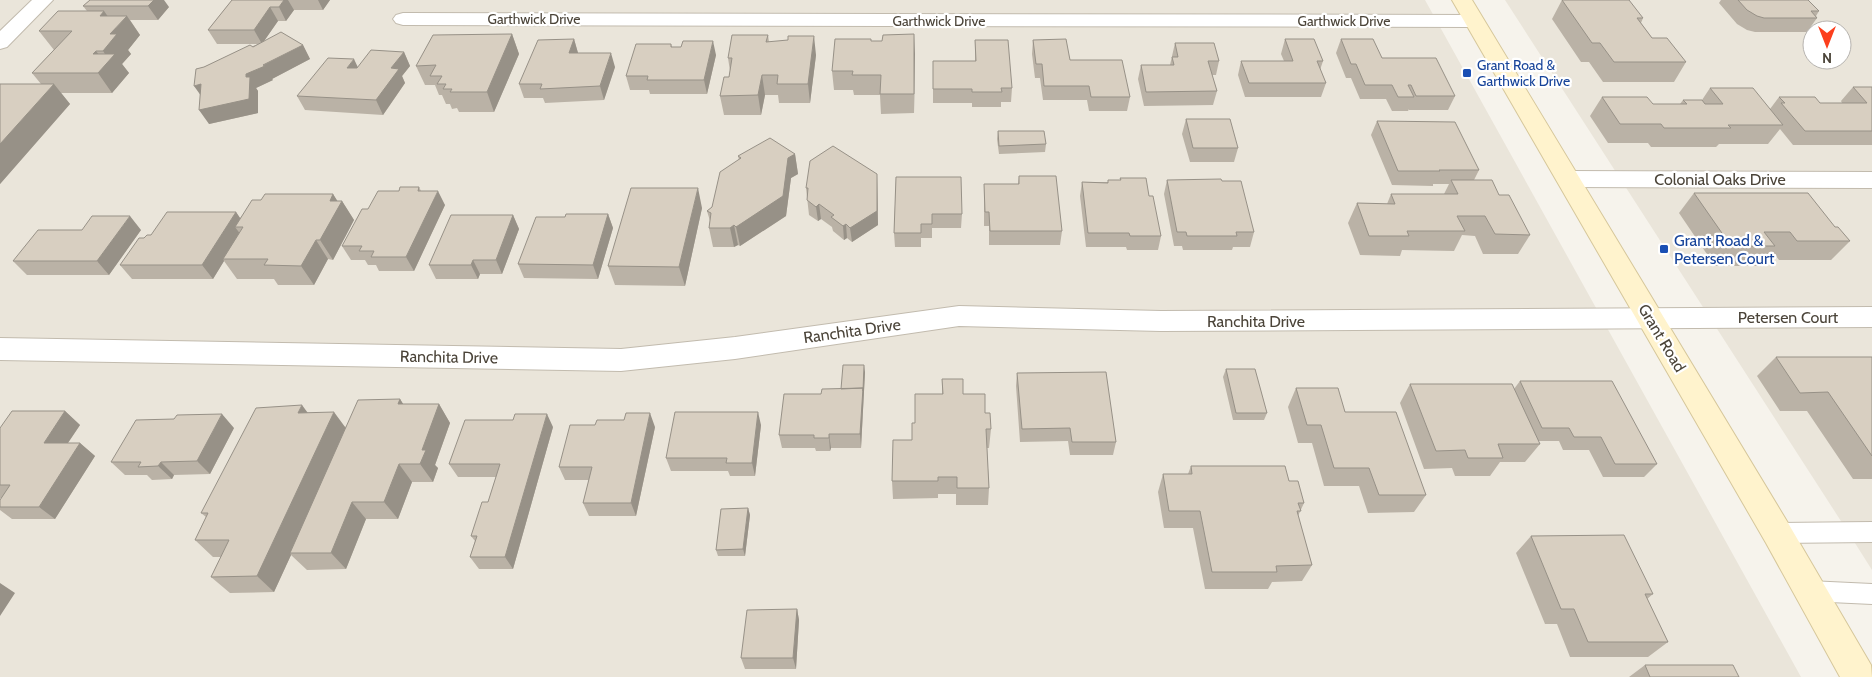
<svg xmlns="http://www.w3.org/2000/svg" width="1872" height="677" font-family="Cabin,sans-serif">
	<rect width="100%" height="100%" fill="#f6f3ec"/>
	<!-- residential -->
	<path fill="#eae5da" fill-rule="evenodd" d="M0,0H1425L1801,677H0Z
		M1505,0H1872V570L1848,532ZM1812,30H1842V60H1812Z"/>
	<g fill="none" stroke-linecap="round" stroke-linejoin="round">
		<!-- lane casing -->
		<g stroke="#c2bbae" stroke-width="2">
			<path id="lane" d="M1872,522V542L1777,543L1769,540L1766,533L1769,526L1777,523Z
				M1809,581L1872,584V604L1809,601L1801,598L1798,591L1801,584Z"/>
		</g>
		<!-- street casing -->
		<g stroke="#c2bbae" stroke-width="2">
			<path id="street" d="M32,0H53L7,47L0,49V31Z
				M403,13L1474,15L1481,17L1484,21L1481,25L1474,27L403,25L396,23L393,19L396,15Z
				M1568,171L1872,172V188L1568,187L1560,185L1556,179L1560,173Z
				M959,306L1161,311L1872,307V327L1161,331L959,326L735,359L621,371L0,360V338L621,349L735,337Z"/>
		</g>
		<!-- secondary casing -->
		<g stroke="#d6c79b" stroke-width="2">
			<path id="secondary" d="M1452,0H1472L1788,523L1871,665L1872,677H1840L1766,543Z"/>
		</g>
		<!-- lane -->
		<use href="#lane" fill="#fff" fill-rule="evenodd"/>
		<!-- street -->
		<use href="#street" fill="#fff" fill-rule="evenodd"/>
		<!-- secondary -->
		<use href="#secondary" fill="#fff3cd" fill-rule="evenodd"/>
	</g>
	<!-- wall -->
	<path fill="#bab2a6" d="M90,0L169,7L158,20H130L140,35L128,50L131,54L122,64L129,73L112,93H61L70,104L0,184V84H41L32,73L54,50L39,31L87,11L83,6Z
		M232,0H330L323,10H294L286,21H278L264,41L303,45L310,59L272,79L273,80L256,88L258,91V113L209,124L204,67L258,44H217L208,30Z
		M1562,0L1643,18L1641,23L1652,38L1686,62L1674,82H1603L1589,62H1581L1552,19Z
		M1721,0H1808L1819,11L1816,16L1817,18L1807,32H1755L1747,30L1737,24L1719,3Z
		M512,34L519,54L494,112H459L457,108L452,109L450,104H446L442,95H439L435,85H425L416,66Z
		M914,34V113L881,114L880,95H854L853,90H834L832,71L871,41H882Z
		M768,35L769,42L816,55L810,103H779L778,95H765L761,115H724L720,96L729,77L730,71L728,58Z
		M574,39L578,53L615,67L604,100L545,103L543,98H524L519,84Z
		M1285,39L1323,61L1320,70L1326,83L1321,97H1245L1238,75L1241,61H1284L1281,54Z
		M1341,39L1382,58L1455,96L1448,110H1409V109L1408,111H1392L1386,99H1360L1351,78H1346L1336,53Z
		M975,40L1012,88L1011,102H1001V107H972V103H933V61H975Z
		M1033,40L1070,60L1130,97L1127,111H1089L1087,100H1043L1040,78H1035L1032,54Z
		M1175,43L1219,61L1216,75H1212L1217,91L1213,105L1144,106L1138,79L1141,65H1170Z
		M671,44L672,47H681L716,55L707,94H650L649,90H630L626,76Z
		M404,52L410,66L402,76L405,83L383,115L305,110L297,96L358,67Z
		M1853,87H1872V145H1793L1780,129L1768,144H1719L1716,147H1651L1648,143H1608L1590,116L1602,97L1653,104H1680L1683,100H1702L1710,88L1770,109L1779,97L1820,103H1842L1841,101Z
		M1186,119L1238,148L1234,162H1190L1182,134Z
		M1377,121L1479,170L1474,180L1499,195L1530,235L1518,254H1483L1475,236L1462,235L1454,251L1402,250L1400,256L1360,255L1348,223L1357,203L1387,204L1391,194H1444L1449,184H1433V186L1392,185L1371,135Z
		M998,131L1046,144L1045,152L999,154L997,139Z
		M795,154L798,174L791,178L786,216L740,246L738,245L734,247H713L709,228L710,221L707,211L712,207L739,160L738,156Z
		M877,174L878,225L852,242L847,238L844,240L833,231L832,227L821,219L818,221L809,215L806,188Z
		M1019,176L1062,231L1060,245H989V226H984V184H1018Z
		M896,177L962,214L961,228H932V238H921V247H895L894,233Z
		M1120,178L1149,196L1161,236L1158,250H1127L1126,247H1086L1080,196L1082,182H1108V180H1120Z
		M1167,180L1222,181L1254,232L1250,247H1233L1232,250H1183L1182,246H1174L1164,194Z
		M419,187L421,191L445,205L414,271H379L376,265H368L365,260H351L342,246L399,191Z
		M1694,193L1835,227L1850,241L1831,260H1779L1773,252H1770L1757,266H1715L1679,213Z
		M333,194L337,201H342L354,220L333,260L328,259L314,285H278L274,279H237L224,261L213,279H132L120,265L144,238L151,235L236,212L240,218L261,200Z
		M702,208L685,286L615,285L608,266Z
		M608,214L613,228L598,279L524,278L518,264L565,217Z
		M513,215L519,229L502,274H480L478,279H436L429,265Z
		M82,230H141L109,275H27L13,261Z
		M1776,357H1872V479H1853L1807,411H1780L1757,376Z
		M1226,369L1267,413L1264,420H1233L1223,377Z
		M865,372L861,448H831L830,451H816L815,448H782L779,435L821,394L841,389Z
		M1017,373L1116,442L1113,455H1070L1068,441L1020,442L1016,386Z
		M942,379L963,394L985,413L991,429L989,448H987L989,488L988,505H956V494H938V498L893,499L892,481L912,440L915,423L942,394Z
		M1520,381L1657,464L1644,477H1603L1589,450H1563L1559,441H1538L1540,444L1525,462H1500L1490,476H1455L1452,468L1424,469L1400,403L1410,384L1514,389Z
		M1296,388L1345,412L1426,495L1414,512L1368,513L1359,486H1324L1312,443H1298L1288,407Z
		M400,399L403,404H439L450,423L435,465L438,468L433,482H412L398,519H366L346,569L307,570L291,555L274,592L230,593L211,577L221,557H213L195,540L206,517L201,513L308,413L345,427Z
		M65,411L80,425L68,443H80L95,456L55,519H12L0,510V500L1,498H0V428Z
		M761,425L755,476H730L728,471H671L666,458Z
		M553,427L513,569H479L470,557L475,541L471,536L488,502L496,477H458L449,464Z
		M655,427L636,516H589L583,503L589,480H565L559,467Z
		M234,428L210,474L174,475L172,479L152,480L147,475H125L111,462Z
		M1191,466L1289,481L1304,503L1298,516L1312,565L1302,581L1272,582L1268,589H1205L1193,528H1164L1158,492L1163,474H1188Z
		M748,508L750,515L745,556H718L716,550Z
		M1531,536L1653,594L1647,599L1668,642L1648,657H1570L1557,624H1545L1516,553Z
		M797,609L799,620L796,669H745L741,658Z
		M1645,665L1739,677H1629Z"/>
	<!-- shaded-wall -->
	<path fill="#979187" d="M154,0H164L169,7L158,20L148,6Z
		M284,0H288L294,10L286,21L279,7Z
		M318,0H330L323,10Z
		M270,7L278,21L262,44L254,30Z
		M104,11L116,28L127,16L140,35L128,50L131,54L122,64L129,73L112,93L98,73L93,54L96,51L106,64L109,60L103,51L100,16Z
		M512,34L519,54L494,112L487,92Z
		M914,34L915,54L914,113Z
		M814,36L816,55L810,103L808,84Z
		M574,39L578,53H569Z
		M713,41L716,55L707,94L704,80Z
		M303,45L310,59L272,79L273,80L256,88L258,91V113L209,124L199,110L246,77V74Z
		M404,52L410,66L402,76L405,83L383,115L376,100L391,68Z
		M611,53L615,67L604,100L600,86Z
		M354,59L361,74L347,68Z
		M762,75L765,95L761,115L758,95Z
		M54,84L70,104L0,184V144Z
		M201,84L204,100L194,86Z
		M795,154L798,174L791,178L786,216L740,246L736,227L788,158Z
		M877,174L878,225L852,242L850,228Z
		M698,188L702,208L685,286L679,267Z
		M438,191L445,205L414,271L406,257Z
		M333,194L340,205L342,201L354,220L333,260L320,240L330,201Z
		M819,204L821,219L818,221L816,207Z
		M236,212L246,227H235L241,235L223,259L224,261L213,279L202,265Z
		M608,214L613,228L598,279L593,265Z
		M513,215L519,229L502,274L496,260Z
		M130,216L141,230L109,275L97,261Z
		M846,224L847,238L844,240L843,226Z
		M734,225L738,245L734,247L730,228Z
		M316,240L328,259L314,285L301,266Z
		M473,260L480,274L478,279L471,265Z
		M864,365L865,372L861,448L860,434Z
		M400,399L412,418L398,404Z
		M439,404L450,423L435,465L438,468L433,482L420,464L422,450Z
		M302,405L316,424L298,413Z
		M65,411L80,425L59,456L44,443Z
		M334,412L348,431L290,553L291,555L274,592L257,576Z
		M758,412L761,425L755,476L752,463Z
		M650,413L655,427L636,516L631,503Z
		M222,414L234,428L210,474L197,461Z
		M547,414L553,427L513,569L505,557Z
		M829,434L831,448L830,451L829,438Z
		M80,443L95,456L55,519L39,507Z
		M161,462L174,475L172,479L158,466Z
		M399,464L412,482L398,519L384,502Z
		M352,502L366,519L346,569L331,553Z
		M748,508L750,515L745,556L743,549Z
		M0,583L15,593L0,616Z
		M797,609L799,620L796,669L793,658Z"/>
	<!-- building -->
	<path fill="#d8cfc1" stroke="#979187" d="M90,0H154L148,6H83Z
		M232,0H284L279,7H270L254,30H208Z
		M1562,0H1629L1643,18H1637L1652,38H1667L1686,62H1614L1600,43H1592Z
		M1738,0H1808L1819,11H1811L1817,18H1764L1757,16L1747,10Z
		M58,11H104L100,16H127L110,34H117L103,51H96L93,54H115L98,73H32L72,31H39Z
		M281,32L303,45L263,65L265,66L246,74V77H250L249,99L199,110L201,84L194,86L196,69L204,67L250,45L253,47Z
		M512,34L487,92H450L452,89H443L446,84H437L442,76H430L436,65L416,66L433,35Z
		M914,34V94H880L881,75H852L853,71H832L835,39H871V41H882L883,35Z
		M732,35H768L766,42L788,40V36H814L808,84H777L778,75H762L758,95L720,96L724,77H729L732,58H728Z
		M574,39L569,53H611L600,86L540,89L542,84H519L538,40Z
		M1066,39L1070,60H1122L1130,97H1091L1089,86H1044L1042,64H1036L1033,40Z
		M1285,39H1314L1323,61H1317L1326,83H1249L1241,61H1293Z
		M1341,39H1373L1382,58H1436L1455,96H1416L1411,85H1408L1414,97H1398L1392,85H1365L1356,64H1351Z
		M975,40H1008L1012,88H1001L1002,92H972V89H933V61H976Z
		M683,41H713L704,80H647L648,76H626L636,44H671V47H681Z
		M1175,43H1214L1219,61H1208L1217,91L1146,92L1141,65H1174L1172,57H1178Z
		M371,50L404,52L391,68L399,69L376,100L297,96L328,58L354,59L347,68H357Z
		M0,84H54L0,144Z
		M1853,87H1872V131H1805L1781,103H1785L1779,97H1815L1820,103H1867Z
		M1710,88H1753L1783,125H1728L1731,128H1664L1661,124H1620L1602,97H1647L1653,104H1687L1683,100H1702L1705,104H1723Z
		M1186,119H1230L1238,148H1193Z
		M1377,121L1455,122L1479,170H1439L1440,171H1398Z
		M998,131H1044L1046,144L999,146Z
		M770,138L795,154L788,158L783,196L736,227L734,225L730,228H709L711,213L707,211L712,207L720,172L741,158L738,156Z
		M833,146L877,174V211L850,228L846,224L843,226L831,217L834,215L819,204L816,207L807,200L808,188H806L810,161Z
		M1019,176H1056L1062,231H990L989,212H985L984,184H1019Z
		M896,177H961L962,214H932V224H921V233H894Z
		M1120,178H1146L1149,196H1153L1161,236H1130L1129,233H1088L1082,182L1108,183V180H1121Z
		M1221,179L1222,181H1241L1254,232H1236L1237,236H1187L1186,232H1177L1167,180Z
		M1451,180H1492L1499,195H1509L1530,235L1495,234L1485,216H1457L1465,231H1407L1409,236H1369L1357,203L1395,204L1391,194H1458Z
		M400,187H419L418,191H438L406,257H371L374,251H359L362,246H342L362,209H368L378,191H399Z
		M631,188H698L679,267L608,266Z
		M1694,193H1808L1835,227H1838L1850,241H1797L1790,232H1764L1775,246H1731Z
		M265,194H333L330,201H342L320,240H316L301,266L264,265L268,259H223L243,227H235L252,200H261Z
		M167,212H236L202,265H120L139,238H144L147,235H151Z
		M566,214H608L593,265L518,264L536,217H565Z
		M451,215H513L496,260H473L471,265H429Z
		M92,216H130L97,261H13L38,230H82Z
		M1776,357H1872V456L1828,392L1800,393Z
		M843,365H864L863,391V388L841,389Z
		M1226,369H1255L1267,413H1236Z
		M1106,372L1116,442H1072L1070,428L1022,429L1017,373Z
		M942,379H963V394H985V413H990L991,429H986L989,488H957V477H938V481H892L893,440H912V423H915V394H943Z
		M1520,381H1612L1657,464H1615L1601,437H1574L1569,428H1542Z
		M1410,384H1512L1540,444H1498L1503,458H1468L1465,450L1436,451Z
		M863,388L860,434H829V438H814V435H779L784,394H821L822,389Z
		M1296,388H1338L1345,412H1396L1426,495H1379L1369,468H1334L1321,425H1307Z
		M400,399L398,404H439L422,450H426L420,464H399L384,502H352L331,553H290L358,400Z
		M302,405L298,413L334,412L257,576L211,577L229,540H195L208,513H201L256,408Z
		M12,411H65L44,443H80L39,507H0V500L10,485H0V428Z
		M675,412H758L752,463H726L727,458H666Z
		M626,413H650L631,503H583L592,467H559L570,425H595L597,420H624Z
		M222,414L197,461L161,462L158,466L138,467L141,462H111L136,420L174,419L177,415Z
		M515,414H547L505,557H470L477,536H471L482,502H488L500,464H449L465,420H513Z
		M1191,466H1285L1289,481H1298L1304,503H1298L1301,511H1297L1312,565L1276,566L1277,572H1212L1200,511H1169L1163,474H1192Z
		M748,508L743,549L716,550L721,509Z
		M1624,535L1653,594H1645L1668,642H1588L1574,609H1561L1531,536Z
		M797,609L793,658H741L747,610Z
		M1645,665H1733L1739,677H1650Z"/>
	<!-- markers -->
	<g fill="#1a4fb4" stroke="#fff" stroke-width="2">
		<rect x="1462" y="68" width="10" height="10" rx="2.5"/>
		<rect x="1659" y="244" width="10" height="10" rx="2.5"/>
	</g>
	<g text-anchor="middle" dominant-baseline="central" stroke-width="4.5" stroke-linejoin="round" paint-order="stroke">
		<!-- far-street labels -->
		<g font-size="14" fill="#4b4439" stroke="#fff">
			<text x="534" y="19">Garthwick Drive</text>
			<text x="939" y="21">Garthwick Drive</text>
			<text x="1344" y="21">Garthwick Drive</text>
		</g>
		<!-- far-transit labels -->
		<g font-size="14" fill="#164399" stroke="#fff" text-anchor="start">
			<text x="1477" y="65">Grant Road &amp;<tspan x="1477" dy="16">Garthwick Drive</tspan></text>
		</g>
		<!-- street labels -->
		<g font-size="16" fill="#4b4439" stroke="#fff">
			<text x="1720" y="179">Colonial Oaks Drive</text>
			<text x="1788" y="317">Petersen Court</text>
			<text x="1256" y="321">Ranchita Drive</text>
			<text transform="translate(852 331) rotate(-8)">Ranchita Drive</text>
			<text transform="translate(1662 338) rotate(59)">Grant Road</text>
			<text transform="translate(449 357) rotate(1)">Ranchita Drive</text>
		</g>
		<!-- transit labels -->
		<g font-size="16" fill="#164399" stroke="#fff" text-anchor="start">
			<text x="1674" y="240">Grant Road &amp;<tspan x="1674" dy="18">Petersen Court</tspan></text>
		</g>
	</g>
	<!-- north arrow -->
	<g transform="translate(1827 45) rotate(180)"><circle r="24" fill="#ffffff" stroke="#b7b4b0"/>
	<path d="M0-4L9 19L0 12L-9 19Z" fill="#fc3f1d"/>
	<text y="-8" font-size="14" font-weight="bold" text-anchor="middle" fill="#4b4439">N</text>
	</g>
</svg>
